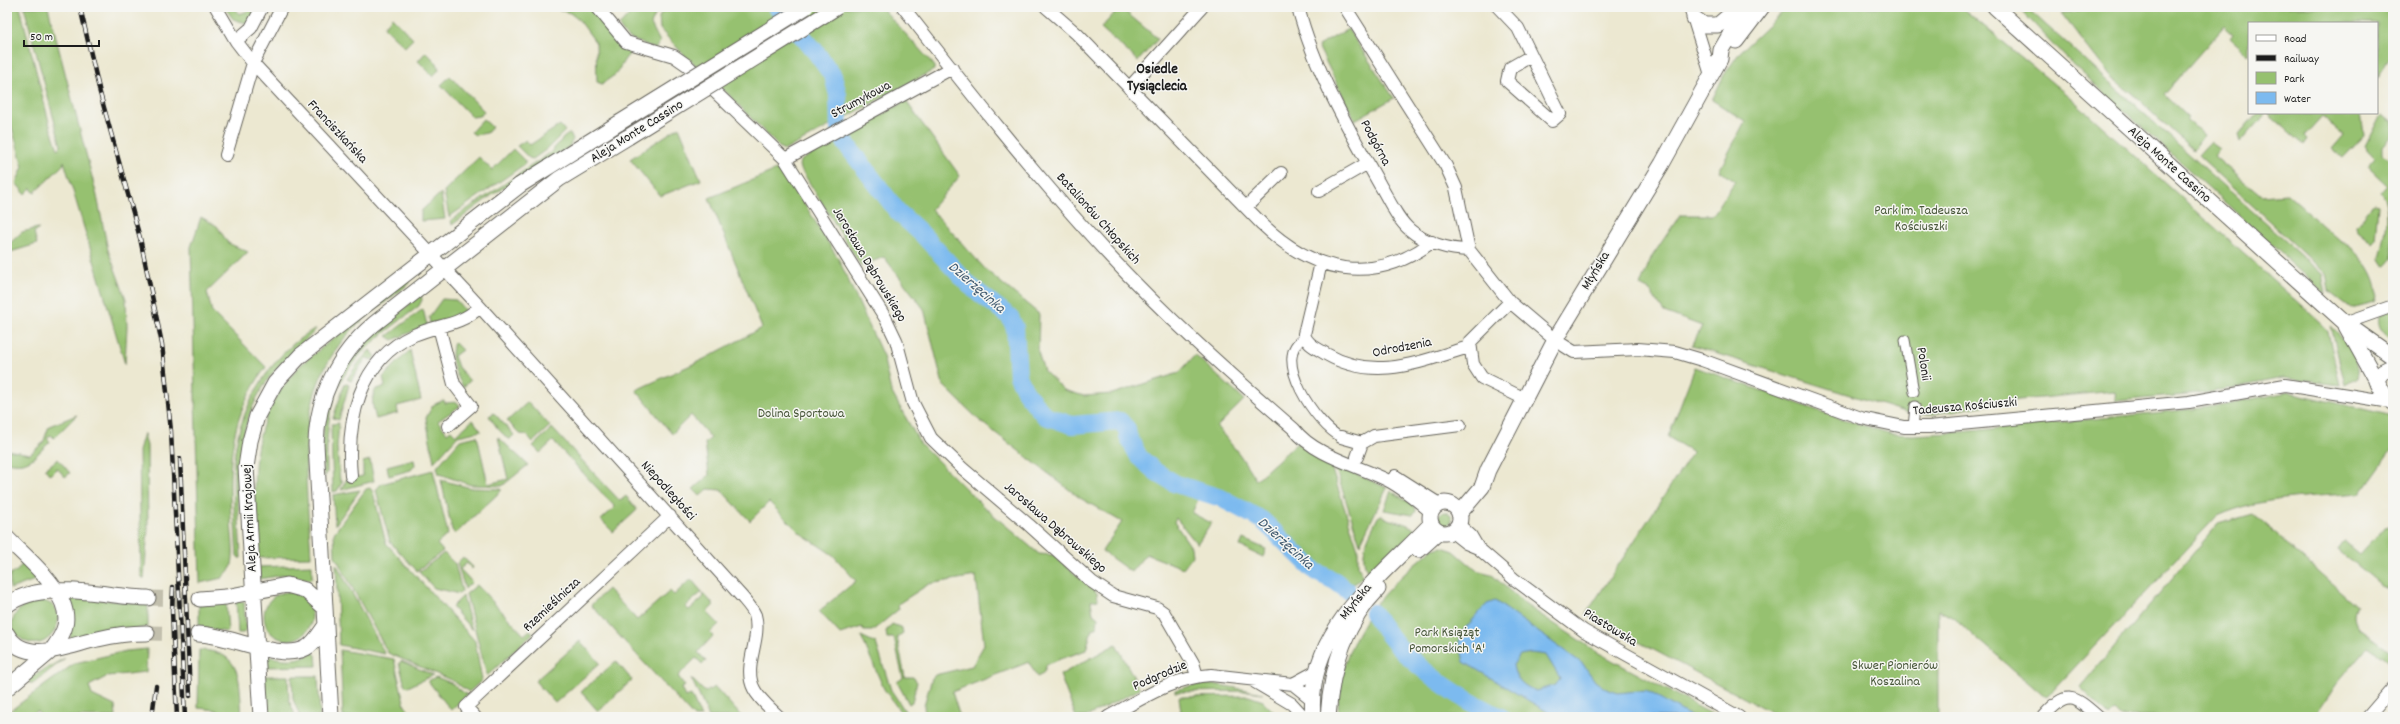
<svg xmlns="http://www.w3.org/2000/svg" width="2400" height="724" font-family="Dekko,sans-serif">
	<rect width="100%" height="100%" fill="#f6f6f2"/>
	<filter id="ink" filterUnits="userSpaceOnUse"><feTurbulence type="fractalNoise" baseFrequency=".025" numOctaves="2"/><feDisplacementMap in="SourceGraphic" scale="8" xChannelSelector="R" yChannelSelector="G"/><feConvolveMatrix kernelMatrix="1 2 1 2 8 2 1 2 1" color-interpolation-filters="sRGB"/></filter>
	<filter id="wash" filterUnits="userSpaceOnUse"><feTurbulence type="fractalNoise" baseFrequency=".012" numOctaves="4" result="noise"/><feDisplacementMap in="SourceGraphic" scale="16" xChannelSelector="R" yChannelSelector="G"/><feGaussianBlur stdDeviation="0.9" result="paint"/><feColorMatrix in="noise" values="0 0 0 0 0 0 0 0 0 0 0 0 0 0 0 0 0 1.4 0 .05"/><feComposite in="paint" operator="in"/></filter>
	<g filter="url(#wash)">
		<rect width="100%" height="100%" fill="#ece8d1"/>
		<!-- green -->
		<path fill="#96c16f" stroke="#596e46" d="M7,7H20L50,126L58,149L61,146L24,7H48L97,196L108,250L126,299L127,326L125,364L64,161L63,165L34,193L31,188L25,194L16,183L23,167L11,124L7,125Z
			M235,7L239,14L248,11L249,7H256L252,19L246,23L233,19L225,8Z
			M549,7H594L634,49L625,59L616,74L602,84L597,82L596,43L580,21L570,13Z
			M636,7H659L651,24L660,42L655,49L627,37L619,26Z
			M665,7H881L934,65V70L785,150L780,148L725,91L683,54L660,29L659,17Z
			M1120,7L1158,39L1138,61L1101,28Z
			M1788,7H1961L2072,99L2323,325L2328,332L2340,385L2283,378L2199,394L2116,401L2115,391L2019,400L1933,414H1911L1692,346L1702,326L1664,312L1650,291L1640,286L1651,258L1680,215H1713L1735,181L1719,171L1745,121L1712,100L1724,75L1740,52Z
			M2018,7H2026L2322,274L2326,294L2070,62Z
			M2086,7H2393V53L2377,77V23H2249V55L2230,38L2233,34L2224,26L2164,94L2188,117L2186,119L2204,135L2193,150L2136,97L2111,77L2061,13L2082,11Z
			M392,17L413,39L405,47L384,27Z
			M1348,29L1394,98L1355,120L1318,46Z
			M426,52L437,63L439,70L433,76L418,61Z
			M450,76L484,111L480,116L472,117L441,85Z
			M906,101L960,176L931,209L986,270L1039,314L1038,352L1044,371L1064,390L1084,396L1112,394L1179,373L1195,355L1244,400L1217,427L1240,455L1256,480L1297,443L1329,461L1358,549V565L1363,576L1343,593L1253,513L1229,499L1189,489L1187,493L1199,497L1192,513L1211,523L1197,544L1176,518L1174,522L1191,547L1192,556L1183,568L1146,554L1131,572L1102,551L1122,522L1080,498L980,421L943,385L924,309L884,257L861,266L799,166L800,161Z
			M2257,113H2266L2241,141L2239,134Z
			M2268,113H2361L2364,136L2343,158L2332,149L2344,135L2322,117L2305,136L2308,139L2304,145Z
			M2381,114L2393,121V135L2383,146V154L2393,161V258L2386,266L2383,265L2380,260C2383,240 2394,210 2380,193L2387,185L2367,166L2375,157L2365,146Z
			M483,119L492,127L487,133L475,135L471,132Z
			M560,125L565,131L547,149L533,159L529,158L517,146L526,140L530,145Z
			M679,127L701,180L660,196L630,159Z
			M570,133L573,139L569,147L492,195L452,225L451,220L550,153L563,138Z
			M2210,142L2220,149L2214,156L2261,196L2287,194L2341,242C2359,248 2385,283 2375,302L2351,308L2329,291L2326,274L2198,155Z
			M513,149L525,161V164L449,217L444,191L479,157L492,170Z
			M776,170L791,182L839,260L883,356L891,391L920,443L983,506L1039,554L1053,555L1097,593L1098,600L1091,601L1093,614L1098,618L1097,627L1092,629L1086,650L1047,664L1043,674L1037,677L1029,662L952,692L960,717H953L952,714L942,717H925L924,705L932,678L935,675L972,666L984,645L976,576L929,584L898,604L899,609L872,631H864L862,627L840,634L819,611L856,581L833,555L800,533L769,502L750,521L721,490L708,489L700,496L693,489L709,475L705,443L711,438L691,415L672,434L636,390L704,359L762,328L709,198Z
			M441,193L445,219L421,221V211Z
			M2373,204L2378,205L2375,240L2372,243L2357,231L2356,225Z
			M201,217L217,226L228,243L248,252L207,292L212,312L266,367C230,416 228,460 231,519C231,534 236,553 231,568L222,578L200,583L191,247Z
			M38,228V230L34,232L37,244L7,253V246L22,232Z
			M407,280L410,283C390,299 367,314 349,333C291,397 307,478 311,557L257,558C254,479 243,423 304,362Z
			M421,294L422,300L419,306C348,360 324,378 327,473L324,477L322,456L324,420L334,385L361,345Z
			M442,299L456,300L467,313L430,324L429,317Z
			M423,309L427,325L393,340L387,336Z
			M2393,310L2391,339C2382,332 2377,327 2379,315Z
			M2331,326C2343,337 2363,360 2357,378L2345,385Z
			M314,329H316C301,347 283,359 269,378C230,431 238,496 241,558H239L237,556C235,524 232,491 234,459C239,408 270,355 314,329Z
			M454,342L462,350L454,356L458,367L470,381L463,387C454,370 449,361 454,342Z
			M370,350L376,356L372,360L366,358L351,381L347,379L360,361Z
			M410,350L421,400L397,406L398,413L376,419C373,408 370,399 376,389L385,387L383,377Z
			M1695,367L1833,416L1892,434L1913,435L1951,433L2203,408L2289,392L2393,416V448L2361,493C2314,497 2261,496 2217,516L2046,698L1954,618L1938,610V717H1780L1586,614L1693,452L1668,437Z
			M345,383L349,385L339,420L333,418Z
			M444,400L445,403L457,402L460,406L438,421L447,433L451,430L456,435L473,420L481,431L458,436L434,462L426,418L433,405Z
			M528,402L550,426L533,442L527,435L520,434L507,421Z
			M494,413L514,435L509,440L498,429L489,416Z
			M77,415L54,438L51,435L47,438L50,442C33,457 31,467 7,462V450L30,454L43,443L49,426Z
			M339,423L337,447L340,481H343L337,491L333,492L331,430L332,424Z
			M552,428L620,501L626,496L637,510L613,532L601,520L615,507L553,441L540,453L533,446Z
			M144,433L147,446L148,529L144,579L141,576L139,450Z
			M477,436L488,484L508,479L498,437L528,465L502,486L471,485L439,474L437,467L460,440Z
			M58,459L70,473L65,477L57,468L50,475L45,469Z
			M414,459L415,465L411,470L389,476L387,466Z
			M370,460L374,481L341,490L347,479L363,476V462Z
			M1334,464L1387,488L1360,544Z
			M433,470L448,534L437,544L443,551L417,571L390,542L376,490L381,484Z
			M441,480L471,488L501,489V491L455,534L452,530Z
			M370,488L373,492L386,543L475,641L482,680L469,692L453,681L388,653L335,556L334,533L366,489Z
			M360,490L336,524H335L333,495Z
			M1391,491L1414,505L1416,510L1413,515L1384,510Z
			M1438 519a7 7 0 1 1 14 0a7 7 0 1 1-14 0Z
			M2253,514L2357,606C2353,614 2353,619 2358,627L2393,654V665L2368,647L2336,685L2318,712L2324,717H2122L2115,710L2109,716L2080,687L2218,524Z
			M1381,515C1392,524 1407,520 1416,531L1368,572C1357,554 1370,534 1378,517Z
			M2393,525V589L2381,585L2338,549L2344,541L2360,554L2385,527Z
			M1243,539L1266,549L1263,557L1240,546Z
			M1442,547L1454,551L1476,570L1491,574L1526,605L1597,652L1717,717H1339C1334,677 1354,634 1377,603C1391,584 1415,565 1432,549Z
			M444,553L455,564L462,591L459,594L434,588L419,572Z
			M463,557L473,567L472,569L467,563L460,569L472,582L465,589L457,563Z
			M23,563L36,577L35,580L10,589V574L17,571Z
			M336,564L337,565L385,654L339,645Z
			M312,565V578L310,580L285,575L259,579L258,567Z
			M691,579L702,592L685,607L689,610L702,599L703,593L714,605L707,612L719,624L710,633L713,636L698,652L706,661L702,664L696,658L678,676L685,686L681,688L685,697L691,695L701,717H694L591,605L608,589L637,620L670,591L674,595Z
			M477,585L524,635L530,630L533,633L487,676L466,594Z
			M264 616a24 24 0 1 1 48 0a24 24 0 1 1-48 0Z
			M463,596L472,630L452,607Z
			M69,597L148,604V627L72,639L70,635L73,618Z
			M35,600C79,601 52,658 23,640C1,627 17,605 35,600Z
			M236,601L244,602L246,631L243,633H238Z
			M226,603L228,632L199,628V604Z
			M892,624L902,628L903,633L897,637L905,677H913L917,682L912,702L909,704L897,682L903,678L894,638H887L886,631Z
			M861,636L876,643L891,690L909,717H904L884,689Z
			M580,641L600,663L555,703L535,681Z
			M1116,644L1140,689L1086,717H1076L1060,675Z
			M147,649L146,672L108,676L89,686L92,695L115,706L116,717H42L37,711L30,717H7V713L75,663L126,651Z
			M199,650C244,651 239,682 242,717H223L216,710L198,708Z
			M340,650L394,659L405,706L415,717H343Z
			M313,652L316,655L317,666L263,667L265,656C283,659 295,663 313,652Z
			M65,658L34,683H30L26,680Z
			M401,661L433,675L408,687L405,686L399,663Z
			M616,661L632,680L598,711L581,692Z
			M264,676H288L289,700L296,717H266Z
			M292,676H318L320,717H300L293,699Z
			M436,677L451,683L467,695L451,710L428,681Z
			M691,678L705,692L715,687L742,717H709Z
			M1199,684H1214L1263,693L1249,691L1175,692V690Z
			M1249,696L1263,701L1279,717H1170L1181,711L1179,697Z"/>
		<!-- water -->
		<path fill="#7cbaef" stroke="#4c6b86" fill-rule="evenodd" d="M1291,547L1315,564L1316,572L1312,575L1304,572Z
			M1495,601L1583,664L1595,681L1606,689L1618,693L1646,690L1692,717H1556L1464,662L1459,641L1461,638L1459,635L1487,604ZM1531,653L1546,655L1560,678L1556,685L1536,691C1523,686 1515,679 1513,665L1520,655Z"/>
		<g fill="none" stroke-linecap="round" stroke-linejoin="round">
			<!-- river -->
			<path stroke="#7cbaef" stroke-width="18" d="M777,7L815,51L833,76L838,95L839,129L846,144L898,212L921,233L969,285L1010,317L1015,328L1018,376L1026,393L1045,416L1072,425L1120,421L1127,429L1128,436L1139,457L1156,472L1176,484L1221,498L1262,520L1316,572L1335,581L1347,590
				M1373,613C1381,624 1388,635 1397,645C1425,675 1464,701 1501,717"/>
		</g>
	</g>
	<g filter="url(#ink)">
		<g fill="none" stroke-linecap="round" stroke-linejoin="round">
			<!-- tertiary-tunnel -->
			<path stroke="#c2bfad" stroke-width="15" stroke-dasharray="15 8" stroke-linecap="butt" d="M148,598L200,599
				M147,633L198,634"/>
			<!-- pedestrian casing -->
			<g stroke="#65635b" stroke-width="11">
				<path id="pedestrian" d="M1305,338C1268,355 1318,427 1341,437
					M1905,340L1914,392
					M1913,428L1915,406"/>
			</g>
			<!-- minor casing -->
			<g stroke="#65635b" stroke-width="14">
				<path id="minor" d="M216,7L236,41L253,63L480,307L742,597C747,603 752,608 755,615C762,639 742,666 754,689C759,699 771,709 779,717
					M597,7L626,42L674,56L687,65L785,159L886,319L896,340L913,403L931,438L962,468L1029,525L1092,582L1113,596L1157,608L1164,613L1193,663L1197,676
					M903,7C968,90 1034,174 1105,251C1164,315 1229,373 1294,429C1314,456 1360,466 1389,481C1404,489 1418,501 1431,512
					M1046,7L1077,34L1262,224C1313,273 1373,286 1432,242
					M1298,7C1314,69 1349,130 1380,185C1389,200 1397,219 1410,230C1425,243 1450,250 1469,250
					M1345,7L1446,166L1456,188L1469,250L1510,302L1555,340L1574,352L1638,349L1675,352L1702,360L1861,418L1904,427H1929L2189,402L2285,385L2391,402
					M1498,7L1518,28L1560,114L1552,121L1507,81L1510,68L1531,56
					M1690,7L1711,75
					M236,41L251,28L262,7
					M1129,88L1202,7
					M226,155L253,63L282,7
					M785,159L952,68
					M1319,191L1368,163
					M1246,207L1281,173
					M1321,263L1304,334C1307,345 1317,348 1326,354C1375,382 1419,362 1469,347
					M1510,302L1470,342L1473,364L1482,378L1525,399
					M2345,323L2393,306
					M439,327L454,384L471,406L448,426
					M1341,437L1362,443
					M1357,457L1362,443L1374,436L1460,425
					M351,476C346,421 359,360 414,335C439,324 458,327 480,307
					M1395,476L1439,504
					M1459,525L1471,536L1478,548L1514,579L1584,631L1739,717
					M1452,532L1466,543L1478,548
					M1255,682L1292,704L1304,717
					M1293,684L1317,671
					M475,717L466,707L670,516
					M1108,717C1140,700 1173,677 1211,675L1293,684L1313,700
					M2043,717C2067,690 2073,695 2098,717
					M2368,717L2393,688"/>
			</g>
			<!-- tertiary casing -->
			<g stroke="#65635b" stroke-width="17">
				<path id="tertiary" d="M1995,7L2345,323L2393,357
					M1694,18L1704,25H1718L1739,7
					M1736,41L1762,7
					M2346,326L2384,394L2393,403
					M2376,381L2383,371L2393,366
					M1430 518a15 15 0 1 1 30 0a15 15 0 1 1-30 0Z
					M1459,514L1482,487L1488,470L1555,340L1662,164L1720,59L1721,50L1746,7
					M7,538C26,558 73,594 65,626C63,635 57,643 52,650
					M1419,550L1439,532
					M200,599L226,597L287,585L305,590L325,608
					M7,605C42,578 106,597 148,598
					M7,634C24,667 72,644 98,639C114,635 131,633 147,633
					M198,634C229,634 280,662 306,648C315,643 320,633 326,625
					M7,688L51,651
					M261,717L246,467L250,441L257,416L275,383L300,356L520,185L619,123
					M331,717L316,444C317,397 338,354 374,324L559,179L628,137
					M1313,717C1305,632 1379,579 1431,524
					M1328,717C1331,670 1344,624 1378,589"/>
			</g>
			<!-- pedestrian -->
			<use href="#pedestrian" stroke="#fff" stroke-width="9"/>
			<!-- minor -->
			<use href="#minor" stroke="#fff" stroke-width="12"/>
			<!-- tertiary -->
			<use href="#tertiary" stroke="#fff" stroke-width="15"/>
			<!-- rail casing -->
			<g stroke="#1c1c1c" stroke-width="4.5">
				<path id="rail" d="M80,7L100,93L140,238L162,344L171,431L185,717
					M180,459L190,696
					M173,587L172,611L177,717
					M152,717L156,686"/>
			</g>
			<!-- rail -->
			<use href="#rail" stroke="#f6f6f2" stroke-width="3" stroke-dasharray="9" stroke-linecap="butt"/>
			<!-- tertiary-bridge casing -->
			<g stroke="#65635b" stroke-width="17" stroke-linecap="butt">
				<path id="tertiary-bridge" d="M619,123L806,7
					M628,137L837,7"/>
			</g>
			<!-- tertiary-bridge -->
			<use href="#tertiary-bridge" stroke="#fff" stroke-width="15"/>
		</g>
	</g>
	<g text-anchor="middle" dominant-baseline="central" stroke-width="3" stroke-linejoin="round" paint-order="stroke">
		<!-- street labels -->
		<g font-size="14" fill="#1c1c1c" stroke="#f6f6f2">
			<text transform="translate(861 100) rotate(-28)">Strumykowa</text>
			<text transform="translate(337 132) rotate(47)">Franciszkańska</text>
			<text transform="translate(637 132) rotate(-32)">Aleja Monte Cassino</text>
			<text transform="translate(1375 143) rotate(62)">Podgórna</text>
			<text transform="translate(2169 165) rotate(42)">Aleja Monte Cassino</text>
			<text transform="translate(1098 219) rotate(48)">Batalionów Chłopskich</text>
			<text transform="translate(869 265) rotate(59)">Jarosława Dąbrowskiego</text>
			<text transform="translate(1596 271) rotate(-59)">Młyńska</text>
			<text transform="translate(1402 348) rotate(-11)">Odrodzenia</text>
			<text transform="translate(1923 364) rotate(81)">Polonii</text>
			<text transform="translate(1965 407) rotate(-5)">Tadeusza Kościuszki</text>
			<text transform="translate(668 491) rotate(48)">Niepodległości</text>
			<text transform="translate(250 518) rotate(-93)">Aleja Armii Krajowej</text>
			<text transform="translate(1055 528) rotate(41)">Jarosława Dąbrowskiego</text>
			<text transform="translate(1356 602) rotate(-51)">Młyńska</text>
			<text transform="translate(552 605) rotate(-43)">Rzemieślnicza</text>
			<text transform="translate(1610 628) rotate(31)">Piastowska</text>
			<text transform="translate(1160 676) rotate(-23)">Podgrodzie</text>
		</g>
		<!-- park labels -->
		<g font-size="14" fill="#475639" stroke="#f6f6f2">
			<text x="1921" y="211">Park im. Tadeusza<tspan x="1921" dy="16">Kościuszki</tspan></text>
			<text x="801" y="414">Dolina Sportowa</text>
			<text x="1447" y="633">Park Książąt<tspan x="1447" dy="16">Pomorskich 'A'</tspan></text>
			<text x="1895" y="666">Skwer Pionierów<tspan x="1895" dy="16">Koszalina</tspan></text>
		</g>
		<!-- neighbourhood labels -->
		<g font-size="15" font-weight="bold" fill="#1c1c1c" stroke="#f6f6f2">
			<text x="1157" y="70">Osiedle<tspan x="1157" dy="17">Tysiąclecia</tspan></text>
		</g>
		<!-- water labels -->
		<g font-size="15" font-style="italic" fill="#425b70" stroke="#f6f6f2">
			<text transform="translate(976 288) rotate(41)">Dzierżęcinka</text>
			<text transform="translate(1285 544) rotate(42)">Dzierżęcinka</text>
		</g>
	</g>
	<!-- margin -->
	<rect width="2400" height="724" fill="none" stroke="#f6f6f2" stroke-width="24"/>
	<!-- legend -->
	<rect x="2248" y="22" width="130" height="92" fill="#f6f6f2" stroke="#9f9f9c"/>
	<rect x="2256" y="35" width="20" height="6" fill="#ffffff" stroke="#9f9f9c"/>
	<text x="2284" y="42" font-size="12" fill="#1c1c1c">Road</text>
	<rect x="2256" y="55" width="20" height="6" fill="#1c1c1c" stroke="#9f9f9c"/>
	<text x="2284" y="62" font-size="12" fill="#1c1c1c">Railway</text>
	<rect x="2256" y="72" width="20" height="12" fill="#96c16f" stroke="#9f9f9c"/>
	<text x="2284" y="82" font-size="12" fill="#1c1c1c">Park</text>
	<rect x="2256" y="92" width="20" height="12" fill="#7cbaef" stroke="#9f9f9c"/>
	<text x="2284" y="102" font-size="12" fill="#1c1c1c">Water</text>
	<!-- scale -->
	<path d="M24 40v6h75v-6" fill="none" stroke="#1c1c1c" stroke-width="2"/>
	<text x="30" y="40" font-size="12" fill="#1c1c1c" stroke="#f6f6f2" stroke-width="3" paint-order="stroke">50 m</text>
</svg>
